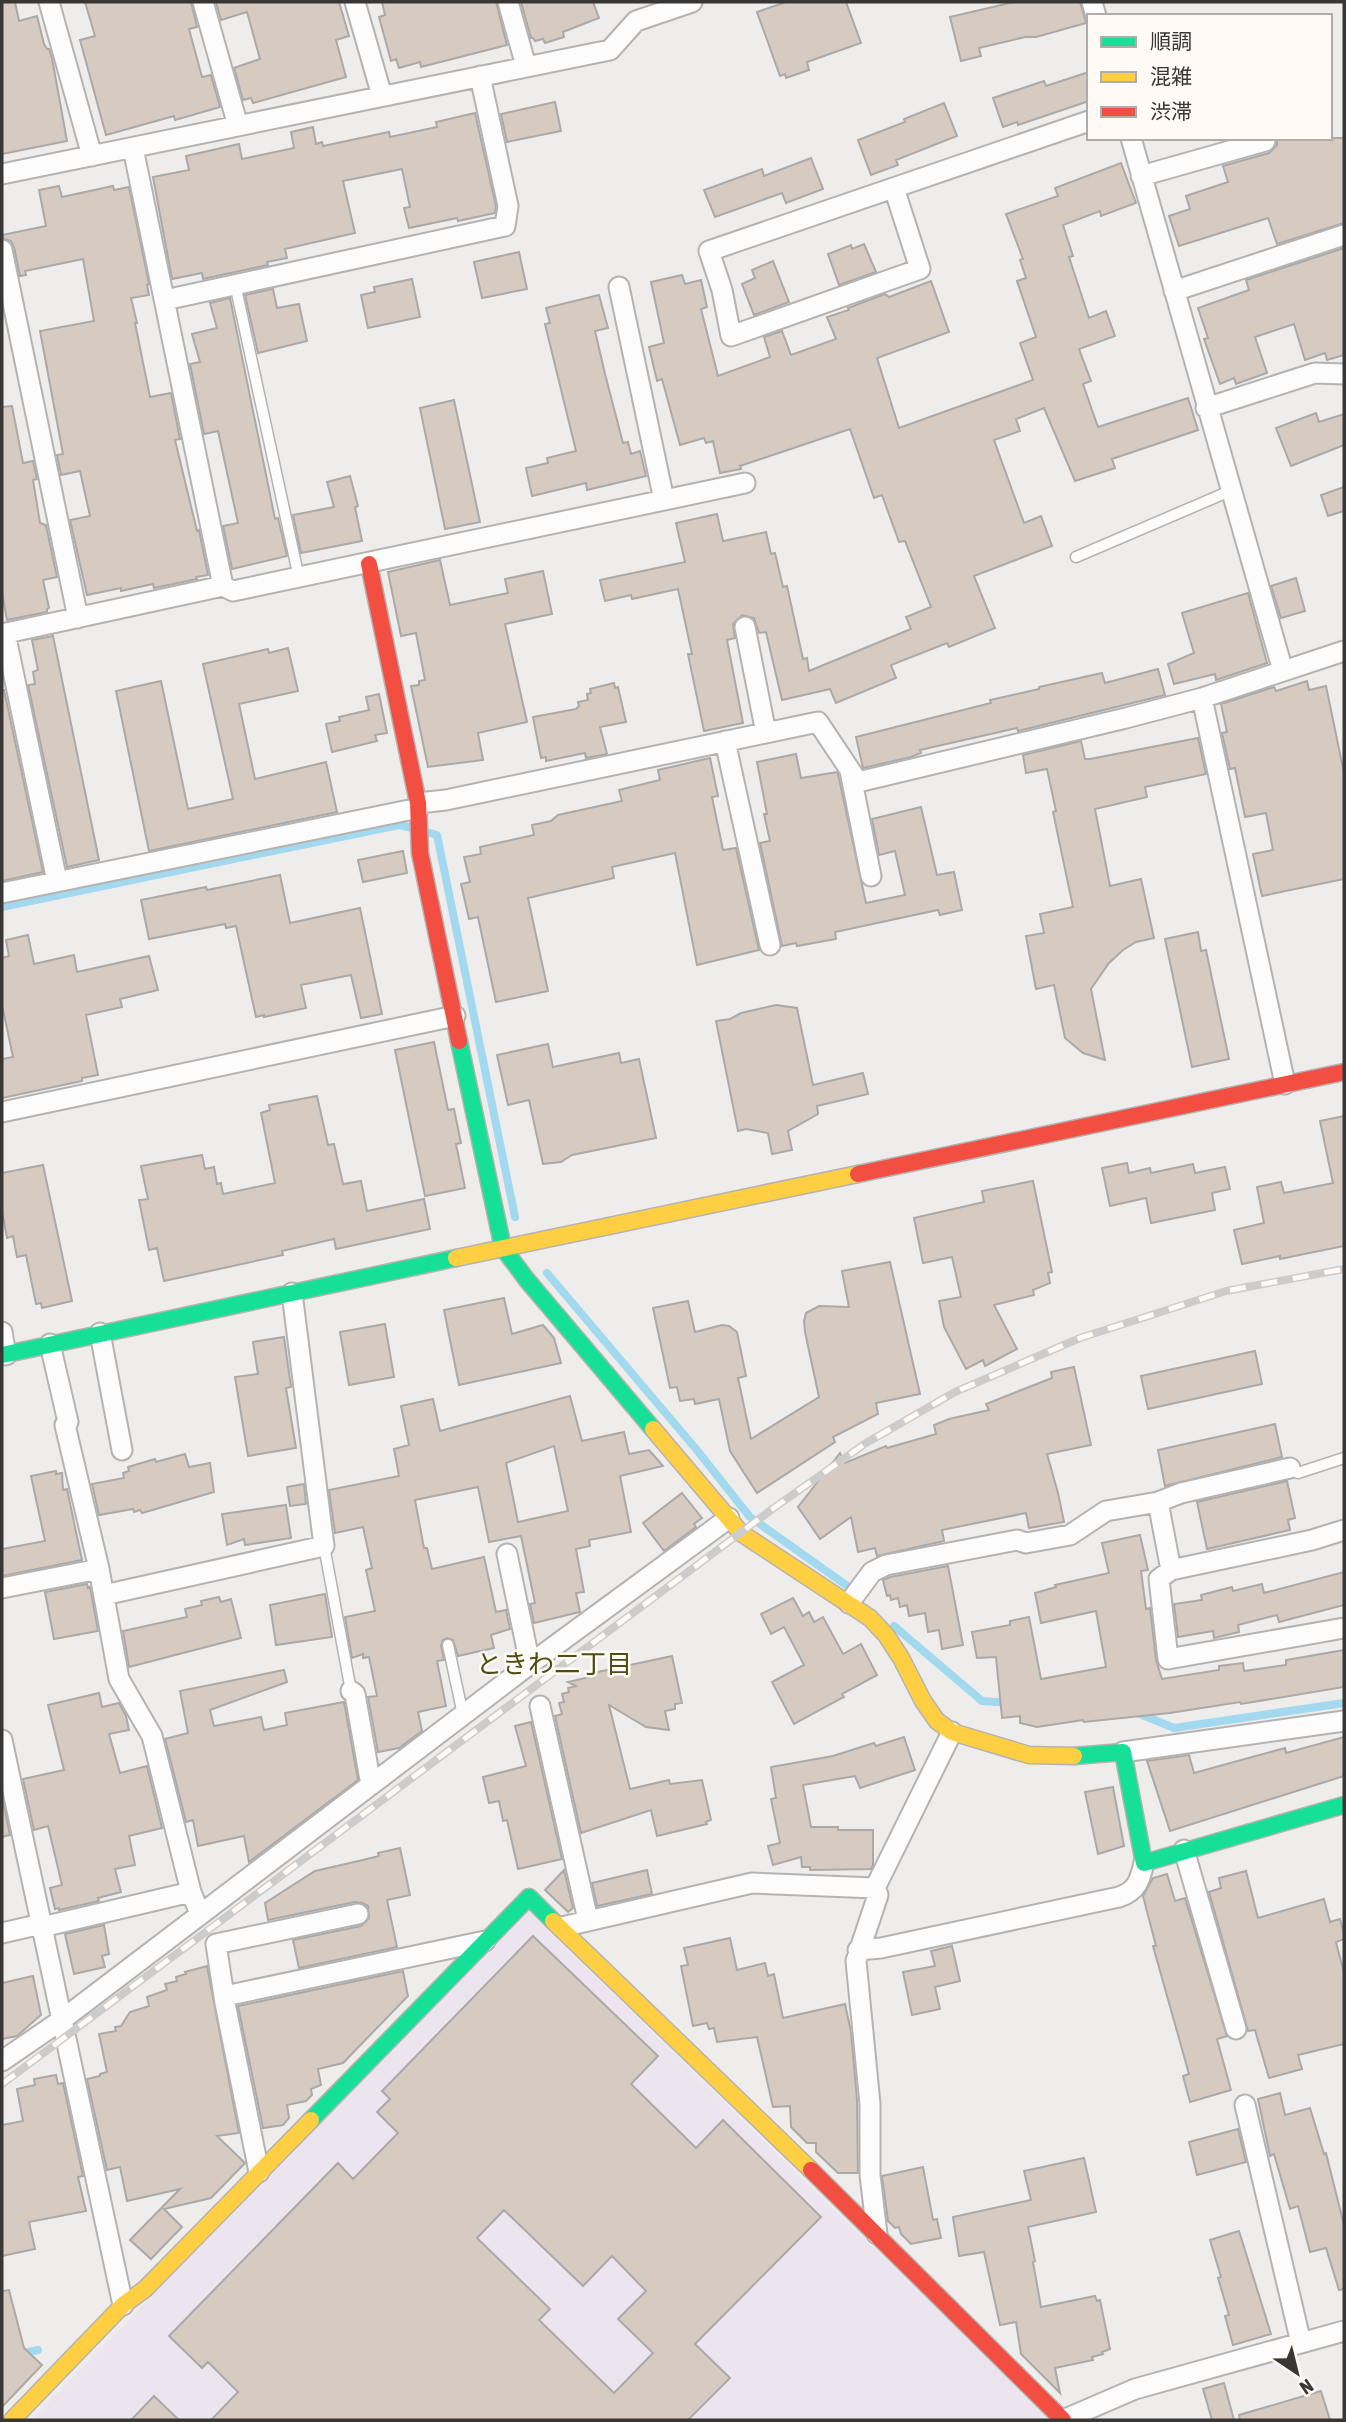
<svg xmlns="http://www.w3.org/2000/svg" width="1346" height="2422" font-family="'Asap Condensed','Noto Sans JP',sans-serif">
	<rect width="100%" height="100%" fill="#efedeb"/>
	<!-- industrial -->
	<path fill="#ece5ef" d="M528,1911L1050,2420H31Z"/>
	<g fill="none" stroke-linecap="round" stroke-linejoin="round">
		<!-- stream -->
		<path stroke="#a2d9ee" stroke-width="8" d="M426,832L437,835L515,1217
			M2,907L399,825L413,828
			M547,1273L696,1449L750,1517L856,1592
			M894,1626L982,1701L1011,1703
			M1135,1712L1174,1728L1344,1703
			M2,2358L38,2350"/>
	</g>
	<!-- building -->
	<path fill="#d6cac1" stroke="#aba9a8" stroke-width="2" fill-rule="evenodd" d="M2,2H15L19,21L37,16L44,44L47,49H49L52,58L67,141L2,154Z
		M85,2H191L197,27L189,29L202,77L211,75L220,107L175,120L174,116L106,135L80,40L95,36Z
		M216,2H339L349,36L336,40L346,77L253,103L251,98L243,100L234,68L260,59L247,12L221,20Z
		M382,2H496L507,45L421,67L420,62L399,68L396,59L391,61L379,17L385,15Z
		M521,2H593L599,18L563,32L564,37L545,43L543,39L535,41L533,38H531Z
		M786,2H846L861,43L807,62L809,70L786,78L785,74L780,76L757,12Z
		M1014,2H1080L1086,23L1036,37H1025L979,48L981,56L961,61L950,17Z
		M1089,72V101L1018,125L1017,122L1003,127L993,98L1044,81L1046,86Z
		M555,102L561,131L507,142L501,114Z
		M944,103L957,136L896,160L898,165L871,175L858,140L905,122L904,119Z
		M475,113L496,206L495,213L458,221L457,218L409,228L404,208L410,207L402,169L343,181L355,233L285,249L287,258L267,262L268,265L203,279L202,273L172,279L153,177L189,170L186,156L239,144L242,159L294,148L291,132L313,127L316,144L322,142L323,146L389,132L390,137L437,127L436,122Z
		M1277,138H1344V223L1277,244L1268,218L1179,246L1169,216L1190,209L1186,196L1228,182L1223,166L1269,153L1277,145Z
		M811,158L823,189L786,203L782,193L715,217L704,190L762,169L764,176Z
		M1121,163L1136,203L1101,216L1100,211L1063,225L1073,256L1069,257L1089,318L1106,311L1115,336L1079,349L1091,381L1083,384L1098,427L1188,398L1198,430L1112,459L1115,468L1075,481L1044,408L1016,419L1020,431L994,440L1024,523L1041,516L1052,546L974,576L995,628L949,647L947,643L891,665L896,678L836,703L830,689L782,700L766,632L759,633L754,618L742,615L733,624L735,638L727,640L743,723L704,731L688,654H692L678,589L632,599L631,595L605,601L600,580L685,562L676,523L717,514L723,541L766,532L771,554L775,553L783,587L787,586L803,659L807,658L809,671L911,629L906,617L931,607L905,541L899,542L882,495L874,498L850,429L740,466L741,469L720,473L713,441L706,443L704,438L680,445L662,379L657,381L649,347L664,343L651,282L682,275L685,284L701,280L707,307L701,309L718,376L770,357L764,337L782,331L791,355L836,339L827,317L849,310L848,308L885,294L889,297L931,281L949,332L877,358L899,428L1033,380L1020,343L1036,337L1017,281L1026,278L1020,260L1023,259L1006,214L1058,196L1055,188Z
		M59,186L62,197L113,186L114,190L129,187L149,284L147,285L149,295L131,298L137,323H135L150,397L171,393L180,439L175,440L197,531L199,530L208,575L196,577L197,579L154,588L153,584L121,591V588L87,595L70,520L90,516L80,471L61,475L57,455L63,454L40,331L94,321L83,259L25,271L26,275L20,276L14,247L11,241L2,238V235L46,226L39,190Z
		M864,244L876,272L839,285L828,254L851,245L852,249Z
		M1344,248V355L1327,360L1325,353L1305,360L1294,324L1255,337L1267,373L1236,384L1234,378L1220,384L1204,339L1208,338L1198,308L1249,290L1246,280Z
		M519,252L527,289L482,298L474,262Z
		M773,261L789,302L754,315L742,284L755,278L752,270Z
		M412,279L420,317L368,328L361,295L375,292L374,287Z
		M273,289L277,308L299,304L307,341L258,353L245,295Z
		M599,295L608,328L595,331L605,374L623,443L628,442L631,454L640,451L646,476L587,490L586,483L532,496L526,468L548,463L547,458L576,451L545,324L550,323L546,308Z
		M230,298L275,519L278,518L287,556L232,569L223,526L238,523L218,431L204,434L190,364L200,362L192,334L217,328L210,303Z
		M454,400L480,522L445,529L420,408Z
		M12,406L23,463L33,461L37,479L33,480L40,523L46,525L57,577L43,580L49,608L47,609V612L7,620L2,593V407Z
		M1316,413L1319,422L1344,414V445L1291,466L1276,428Z
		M350,476L358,506L355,507L362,541L301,553L293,515L334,507L327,482Z
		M1344,487V511L1328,516L1321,495Z
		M440,560L450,605L508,593L505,579L543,571L552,614L505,624L527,722L478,733L483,760L428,767L411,686L419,685V681L425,680L416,633L401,636L388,572Z
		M1296,578L1305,611L1281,618L1271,586Z
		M1248,593L1267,663L1216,680L1215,674L1174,684L1168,664L1194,653L1182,613Z
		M53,636L99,860L67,867L28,685L35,684L33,672L38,670L32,640Z
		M288,648L298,691L239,704L255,779L326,762L337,812L149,851L116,691L161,681L188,809L233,799L203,664L268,649L269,653Z
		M1158,669L1165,695L1018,731L1017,728L920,750L921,753L911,757L863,768L856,737L991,703L990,700L1039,689V687L1102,673L1105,683Z
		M1307,681L1309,690L1326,686L1344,773V879L1262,896L1253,854L1273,850L1266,813L1245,817L1235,768L1230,769L1222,733L1227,732L1221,704L1274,687L1276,691Z
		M614,683L615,688L618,687L626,722L600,727L607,754L586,758L585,753L546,761V757L541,758L533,717L576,709L579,706L578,702L588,700L587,694L591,693L590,689Z
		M2,690H4L43,872L2,881Z
		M379,694L387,733L375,735L377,741L332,752L326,724L340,721L339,717L369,710L366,697Z
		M1198,738L1206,774L1145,787L1147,797L1095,809L1110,886L1141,879L1154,938L1136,942L1123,950L1109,963L1091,989L1105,1060L1083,1053L1065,1038L1054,985L1036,989L1026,936L1044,933L1040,914L1073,907L1053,812L1056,811L1047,769L1026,773L1023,755L1081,741L1085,759H1090Z
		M796,754L801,778L837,772L838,774L866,903L905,895L895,851L879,855L872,819L921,807L937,875L954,872L962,910L940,915L938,910L835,932L836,939L797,946L796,943L782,946L760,843L770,841L764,814H767L757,762Z
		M710,758L718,796L712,797L723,850L736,848L759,950L697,965L675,853L612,867L614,878L528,898L548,991L496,1002L478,917L469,919L461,884L470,882L464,857L481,854L480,847L534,835L532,825L551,821L558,815L622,801L619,790L660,780L658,770Z
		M403,851L407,873L363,882L358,860Z
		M280,875L290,923L360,908L382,1014L361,1018L351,975L301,985L306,1008L264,1017V1015L256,1017L236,926L226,928L225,924L149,939L141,900L206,887L207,890Z
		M1198,932L1201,951L1206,950L1229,1059L1192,1067L1165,939Z
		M28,935L34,964L74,955L77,972L149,956L158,990L120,999L122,1007L86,1015L98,1075L82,1078V1081L2,1098V1059L13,1057L2,1005V958L9,956L6,940Z
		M776,1005L797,1008L813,1085L863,1073L868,1094L817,1106L818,1114L788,1131L792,1150L772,1154L768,1133L746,1129L738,1131L716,1021L730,1019L741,1013Z
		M434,1042L448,1110L454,1109L461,1143L456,1144L465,1188L425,1196L395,1050Z
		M548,1044L553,1067L619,1053L621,1063L639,1059L656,1138L572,1155L561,1162L543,1164L529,1100L508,1105L497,1055Z
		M317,1096L328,1145L334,1144L343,1184L361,1181L367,1211L424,1199L430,1229L336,1249L334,1239L282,1251L283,1255L164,1281L157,1248L149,1250L139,1200L148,1199L141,1166L202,1155L205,1169L214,1167L217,1184L221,1183L223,1194L275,1183L261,1113L270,1110L269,1105Z
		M1344,1116V1246L1280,1259V1256L1242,1264L1234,1230L1264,1223L1257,1187L1281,1182L1284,1193L1333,1183L1320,1121Z
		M1127,1163L1129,1173L1150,1168L1151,1173L1193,1164L1195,1173L1225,1167L1230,1189L1212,1193L1215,1210L1151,1223L1146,1198L1110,1206L1102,1168Z
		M43,1165L72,1301L42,1308L41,1303L36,1304L26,1255L17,1257L13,1236L7,1238L2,1211V1173Z
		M1033,1181L1052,1272L1048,1273L1050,1283L1033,1290L1034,1295L994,1305L1017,1349L985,1366L983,1360L966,1369L944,1327L939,1301L961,1297L952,1257L923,1263L914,1218L984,1202L982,1191Z
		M890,1262L920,1394L876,1403L878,1414L833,1437L835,1442L757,1493L730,1451L719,1399L695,1404L694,1399L680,1401L677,1387L670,1388L653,1308L688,1301L695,1332L722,1325L729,1326L737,1332L746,1376L738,1378L751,1439L819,1397L805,1332L804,1321L806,1313L819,1306L849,1307L842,1271Z
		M504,1298L512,1334L543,1325L554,1338L561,1363L459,1385L444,1310Z
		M385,1324L394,1377L349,1385L340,1332Z
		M284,1337L291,1387L286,1388L296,1448L248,1456L235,1377L258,1374L253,1342Z
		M1255,1351L1262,1384L1148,1409L1141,1376Z
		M1074,1367L1091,1445L1047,1454L1058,1493L1064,1522L1029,1528L1026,1513L942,1530L944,1541L877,1556L875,1548L858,1552L851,1517L820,1539L798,1507L840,1453L845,1463L886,1446L887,1448L936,1434L934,1425L949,1419L989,1410L986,1404L1052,1378L1051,1372Z
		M570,1396L582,1441L624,1432L629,1454L649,1450L663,1466L620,1476L631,1532L589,1540L590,1546L576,1549L584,1592L576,1593L580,1612L534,1623L530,1604L535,1603L521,1536L489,1542L478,1487L415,1500L424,1548H427L432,1569L484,1557L496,1612L506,1610L510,1629L491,1635L494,1648L458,1656L453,1640L447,1638L443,1640L441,1646L444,1660L437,1661L446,1706L418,1712L422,1731L399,1748L378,1752L368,1697L377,1696L369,1657L363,1658V1654L352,1658L345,1617L375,1611L366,1570L372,1568L363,1527L335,1533L329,1490L399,1476L394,1449L409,1445L401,1406L433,1399L440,1431ZM554,1446L568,1511L518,1522L506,1463Z
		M1275,1424L1282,1457L1165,1486L1158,1450Z
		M185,1454L189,1467L210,1463L214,1492L142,1513L140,1510L134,1512L133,1509L99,1515L92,1484L124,1478L123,1473L129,1471L128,1467L155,1459L156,1462Z
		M56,1471V1474L62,1473L63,1490L67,1489L82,1560L2,1576V1549L45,1541L31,1476Z
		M1287,1481L1295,1518L1288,1520L1290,1530L1207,1549L1197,1502Z
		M304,1484L306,1504L290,1506L287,1487Z
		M682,1493L702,1518L694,1524L696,1527L664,1551L643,1523Z
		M286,1505L291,1538L245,1545L244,1539L227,1545L222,1514Z
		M1140,1535L1148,1570L1141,1571L1146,1609L1150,1608L1156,1660L1162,1679L1219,1670V1666L1243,1663L1244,1671L1286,1665V1660L1344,1650V1687L1241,1704L1240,1702L1170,1713L1084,1722L1083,1720L1037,1727L1020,1723V1716L1002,1718L996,1657L977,1658L972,1632L1010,1625V1621L1029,1617L1041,1679L1106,1667L1096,1611L1041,1623L1035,1593L1056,1587L1055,1585L1109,1573L1102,1543Z
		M948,1566L963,1645L942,1649L939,1630L928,1632L925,1613L909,1616L907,1605L900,1607L898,1598L891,1600L890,1595L887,1596L883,1580L890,1577Z
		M1344,1572V1605L1279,1622L1277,1615L1238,1625L1239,1632L1214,1638L1213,1631L1178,1637L1174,1604L1202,1600L1201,1595L1232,1587L1233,1591L1262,1584L1264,1593Z
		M87,1584L88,1588L90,1587L98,1631L54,1639L45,1592Z
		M325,1594L332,1637L276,1645L270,1605Z
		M219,1597L221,1602L231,1599L241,1638L129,1667L123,1631L187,1617L185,1609L202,1605L201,1601Z
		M793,1598L803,1616L809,1612L814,1622L823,1617L843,1654L861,1644L877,1675L842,1694L844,1697L794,1724L772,1682L804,1665L784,1627L771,1634L761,1614Z
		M672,1656L682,1703L675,1704V1709L665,1711L669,1730L646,1727L609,1705L630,1789L669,1780L670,1784L702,1780L711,1820L706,1822L707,1824L657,1836L651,1810L581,1833L555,1716L562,1714L559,1703L564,1702L562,1694L569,1692L568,1688L576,1686L568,1682L594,1676L593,1673Z
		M284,1670L287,1682L210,1710L214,1726L261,1717L264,1730L287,1725L285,1713L344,1702L358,1780L249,1862L244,1836L198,1846L193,1820L186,1822L165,1739L188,1733L180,1691Z
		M99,1693L102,1707L119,1703L126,1716L129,1730L109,1734L120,1773L147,1766L162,1828L129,1836L135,1865L115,1869L121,1892L98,1898L99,1901L59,1910V1908L55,1909L50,1888L62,1885L48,1826L34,1830L23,1779L64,1770L48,1705Z
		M531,1722L562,1859L518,1869L507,1820L503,1821L499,1801L489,1803L483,1777L526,1766L515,1726Z
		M904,1737L915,1770L860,1788L855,1776L803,1785L811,1827H838V1830H873V1865L871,1869L810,1870V1867H802L801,1857L773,1865L768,1846L780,1843L771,1799L776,1798L771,1767L833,1756L874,1743L876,1746Z
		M1344,1737V1776L1170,1831L1147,1761L1189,1755L1194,1773L1285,1748L1286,1753Z
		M1113,1787L1124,1846L1098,1854L1085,1792Z
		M2,1797L10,1835L2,1837Z
		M400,1848L410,1895L387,1900L397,1947L299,1968L293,1940L361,1926L369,1918L368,1906L362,1903L355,1902L268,1920L265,1903L315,1871L363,1860L379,1856L378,1853Z
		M564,1870L573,1908L568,1912L545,1890Z
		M647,1870L652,1894L597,1906L592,1883Z
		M1246,1871L1258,1918L1324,1899L1330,1922L1340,1919L1344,1934V1939L1336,1942L1344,1973V2044L1298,2055L1302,2069L1269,2078L1255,2030L1248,2031L1209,1892L1221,1888L1219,1878Z
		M1167,1874L1175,1901L1185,1898L1227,2036L1217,2039L1231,2090L1190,2102L1183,2076L1189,2074L1153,1946H1156L1143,1896L1153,1878Z
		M104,1925L109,1954L102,1956L105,1967L74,1974L65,1934Z
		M533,1936L658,2056L631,2084L696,2148L723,2120L821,2217L695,2344L730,2378L688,2420H211L238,2392L208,2362L202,2368L169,2336L338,2163L353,2179L398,2133L377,2112L390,2099L382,2091ZM504,2210L583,2286L612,2256L646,2291L618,2319L653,2353L614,2393L539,2320L550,2309L477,2238Z
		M730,1938L737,1970L765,1963L768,1976L774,1974L783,2018L845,2004L851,2032L857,2100L858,2173H838L816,2152V2143H807L791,2127L790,2106L773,2107L757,2037L717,2042L714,2028L709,2029L707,2023L693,2026L681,1966L688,1965L684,1948Z
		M952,1946L960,1981L935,1987L940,2009L912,2015L903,1972L935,1966L931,1951Z
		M207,1966L239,2133L217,2136L245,2163L211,2198L164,2209L182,2227L151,2259L130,2240L180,2189L127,2201L120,2167L107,2170L87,2079L100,2076V2074L107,2072L99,2034L116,2031L115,2027L121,2026L130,2012L149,2006L147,1997L167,1990L165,1984L177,1981L176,1977L186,1974L185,1972Z
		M403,1971L408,1996L343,2063L318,2069L321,2085L311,2089L312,2095L306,2101L287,2105L289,2118L283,2125L263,2128L238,2006Z
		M33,1976L41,2015L17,2036L2,2039V1983Z
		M56,2075L58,2084L63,2083L83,2176L78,2177L86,2211L29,2222L35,2249L2,2256V2125L23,2121L17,2089L35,2085L34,2079Z
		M1280,2093L1285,2115L1310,2108L1324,2154L1326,2153L1344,2225V2289L1339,2290L1326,2248L1310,2252L1298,2206L1290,2209L1274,2154L1270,2156L1258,2099Z
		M1238,2129L1246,2162L1197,2175L1189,2142Z
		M1084,2158L1096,2212L1028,2227L1035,2261L1033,2262L1041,2307L1095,2296L1097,2301L1100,2300L1110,2349L1102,2352L1103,2354L1092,2357L1093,2360L1055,2368L1060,2393L1021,2354L1016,2322L1000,2325L984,2252L959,2256L953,2217L1031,2200L1024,2171Z
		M923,2167L933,2220L937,2219L941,2238L911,2244L901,2234L899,2227L895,2228L888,2221L882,2176Z
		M1239,2231L1271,2334L1233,2345L1225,2316L1229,2315L1218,2278L1221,2277L1210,2240Z
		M9,2290L24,2348L42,2365L2,2407V2291Z
		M1224,2383L1234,2420H1212L1203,2389Z
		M1321,2391L1330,2420H1240L1239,2415Z
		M154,2396L179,2420H131Z"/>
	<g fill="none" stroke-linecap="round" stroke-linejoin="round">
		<!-- lane casing -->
		<g stroke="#b5b3b2" stroke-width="13">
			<path id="lane" d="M235,284L299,578
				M1076,557L1230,491
				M1290,1468L1298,1473L1344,1458
				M324,1546L351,1691
				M448,1645L463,1715"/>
		</g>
		<!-- street casing -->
		<g stroke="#b5b3b2" stroke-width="23">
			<path id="street" d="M49,2L92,156
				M203,2L238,126
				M355,2L382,96
				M508,2L526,66
				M1092,2L1096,16
				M1131,138L1283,671
				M133,148L223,586
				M2,174L610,50L636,21L692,2
				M1141,176L1265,141
				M894,188L920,269L731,336L722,290L709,251L1089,121
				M2,250L78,618
				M619,287L664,500
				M1174,291L1344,235
				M165,300L505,226L508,206L480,76
				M1206,408L1315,373L1344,374
				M745,627L766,733
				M5,633L57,881
				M2,634L223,586L233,591L745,483
				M1202,698L1285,1084
				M725,741L770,945
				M850,771L871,876
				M418,803L446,800L818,722L858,782L1126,718L1202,698L1344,651
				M2,893L419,808
				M2,1112L455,1016
				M2,1332L6,1355
				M100,1333L122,1450
				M50,1344L68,1422L65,1425L99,1569L119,1679L152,1736L191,1892L200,1914
				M1158,1502L1181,1493L1290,1468
				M1344,1530L1312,1540L1171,1570L1159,1579L1168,1659L1344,1628
				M507,1554L530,1664
				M2,1588L99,1569
				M104,1595L324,1546L292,1293
				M849,1603L872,1572L886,1565L1017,1540L1026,1543L1070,1535L1106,1511L1158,1502L1171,1570
				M351,1691L355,1694L371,1785
				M540,1706L588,1920
				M2,1740L123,2305
				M1123,1752L1344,1721
				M1184,1850L1236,2029
				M42,1927L191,1892
				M562,1927L752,1883L875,1888
				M2,1933L41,1924
				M858,1950L881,1948L1119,1897C1137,1891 1140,1880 1144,1863
				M225,1996L485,1941
				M2,2061L63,2019L530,1664L729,1518
				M1245,2105L1301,2343
				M259,2172L225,2003L216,1944L358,1914
				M877,2234L870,2175V2104L856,1961L878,1895L875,1888L952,1732
				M1063,2420L1135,2389L1344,2331"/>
		</g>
		<!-- fast casing -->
		<g stroke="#b5b3b2" stroke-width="19">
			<path id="fast" d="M459,1041L503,1248L527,1280L653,1429
				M2,1355L456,1258
				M1074,1756L1123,1752L1144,1863L1344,1805
				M311,2120L529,1897L553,1921"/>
		</g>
		<!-- slow casing -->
		<g stroke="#b5b3b2" stroke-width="19">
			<path id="slow" d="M456,1258L858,1174
				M653,1429L741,1533L870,1618L886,1635L901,1658L923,1701L937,1721L952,1732L1029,1755L1074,1756
				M553,1921L811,2170
				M12,2420L123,2305L145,2289L311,2120"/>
		</g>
		<!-- jam casing -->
		<g stroke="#b5b3b2" stroke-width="19">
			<path id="jam" d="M369,564L418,803L420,853L459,1041
				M858,1174L1344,1072
				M811,2170L1063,2420"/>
		</g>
		<!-- lane -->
		<use href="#lane" stroke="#fdfcfc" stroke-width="10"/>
		<!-- street -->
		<use href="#street" stroke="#fdfcfc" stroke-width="19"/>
		<!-- fast -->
		<use href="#fast" stroke="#16e098" stroke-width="16"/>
		<!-- slow -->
		<use href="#slow" stroke="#ffcf43" stroke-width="16"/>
		<!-- jam -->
		<use href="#jam" stroke="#f24e42" stroke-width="16"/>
		<!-- rail casing -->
		<g stroke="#ccc" stroke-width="8">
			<path id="rail" d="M2,2084L771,1510L866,1443L955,1392L1080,1338L1226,1291L1344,1269"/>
		</g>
		<!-- rail -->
		<use href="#rail" stroke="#fffaf6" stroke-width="5" stroke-dasharray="16" stroke-linecap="butt"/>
	</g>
	<g text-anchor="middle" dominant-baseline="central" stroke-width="5" stroke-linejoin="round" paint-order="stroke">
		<!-- neighbourhood labels -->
		<g font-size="26" fill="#4c4e11" stroke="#fffaf6">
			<text x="554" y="1664">ときわ二丁目</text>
		</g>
	</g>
	<!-- border -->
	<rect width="1346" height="2422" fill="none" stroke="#383735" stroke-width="7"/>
	<!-- legend -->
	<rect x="1087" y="14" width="245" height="126" fill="#fffaf6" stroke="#afaca9" stroke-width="2"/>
	<rect x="1101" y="37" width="35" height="10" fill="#16e098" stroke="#afaca9" stroke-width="2"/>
	<text x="1150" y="49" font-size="21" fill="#383735">順調</text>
	<rect x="1101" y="72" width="35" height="10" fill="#ffcf43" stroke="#afaca9" stroke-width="2"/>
	<text x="1150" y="84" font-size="21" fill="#383735">混雑</text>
	<rect x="1101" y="107" width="35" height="10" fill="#f24e42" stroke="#afaca9" stroke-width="2"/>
	<text x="1150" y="119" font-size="21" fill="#383735">渋滞</text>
	<!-- north arrow -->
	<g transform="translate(1297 2373) rotate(145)" stroke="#fffaf6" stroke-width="5" paint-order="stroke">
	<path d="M0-5L12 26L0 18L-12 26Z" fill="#383735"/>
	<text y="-10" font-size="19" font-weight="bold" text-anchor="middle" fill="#383735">N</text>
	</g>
</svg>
